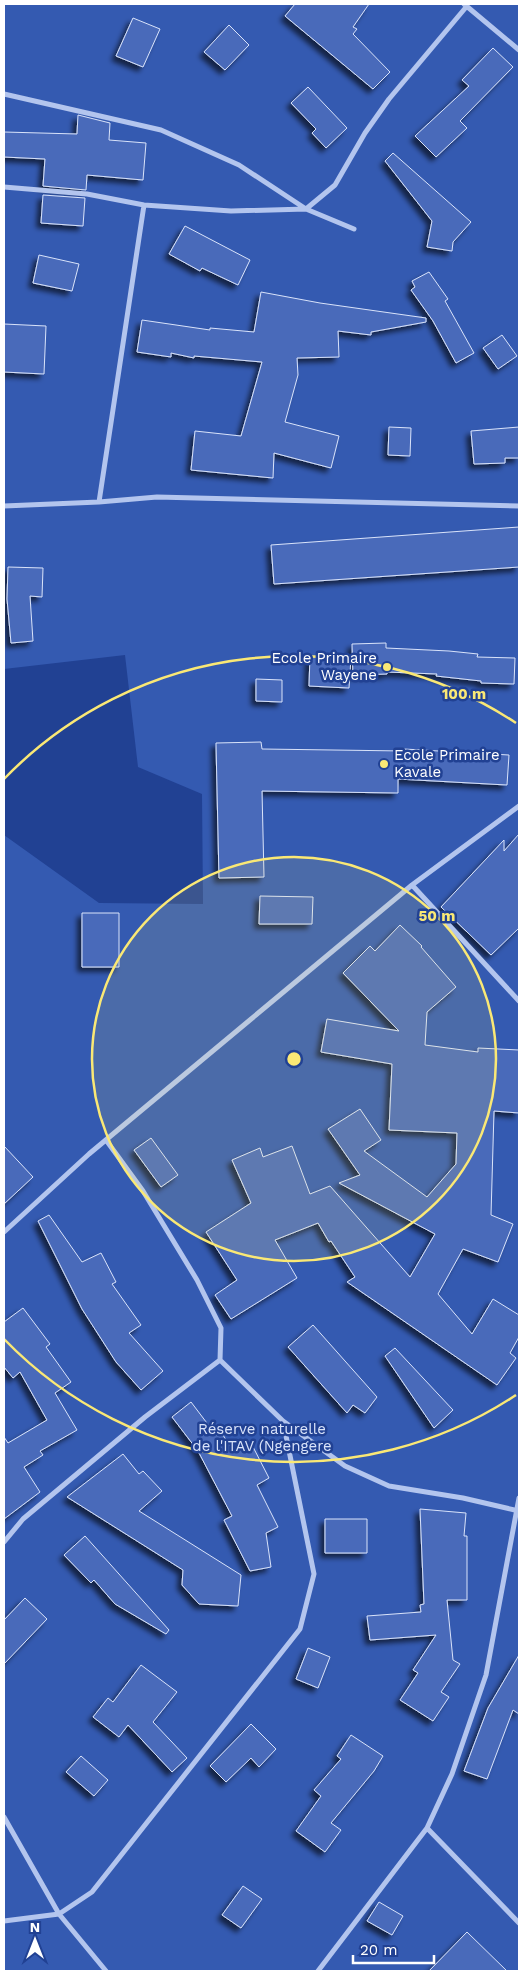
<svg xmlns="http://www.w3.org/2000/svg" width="523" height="1975" font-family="'Work Sans',sans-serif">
	<defs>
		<filter id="shadow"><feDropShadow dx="-4.5" dy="4.5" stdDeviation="2.5" flood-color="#0009"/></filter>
	</defs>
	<rect width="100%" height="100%" fill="#214193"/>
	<!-- green -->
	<path fill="#345ab1" d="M4,4H519V1971H4V835L99,903L203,904L202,794L138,767L125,655L4,669Z"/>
	<!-- building -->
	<path fill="#496aba" stroke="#d9e3fa" filter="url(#shadow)" d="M295,4H369L353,27L357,29L353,34L390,72L373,89L285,16Z
		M133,18L160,29L143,67L116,56Z
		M229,25L249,45L225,70L204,52Z
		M493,48L513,67L460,121L467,128L436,157L415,136L469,86L462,80Z
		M308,87L347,128L326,148L312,133L316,129L291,103Z
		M78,115L110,123L109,140L146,143L143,180L87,175L86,190L43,186L45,159L4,157V132L77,134Z
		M393,153L471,222L453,242L452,251L427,247L432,221L385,161Z
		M43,195L85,198L83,226L41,223Z
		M185,226L250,260L238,285L202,268L200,271L169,254Z
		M39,255L79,264L72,291L33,283Z
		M429,272L448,299L445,301L474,353L456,363L433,321L411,290L415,287L412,281Z
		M261,292L320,303L426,318V322L371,332V335L338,331L339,357L297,358L298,375L285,422L339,436L331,468L274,453L273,478L191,470L195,431L241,436L262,362L194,356V358L171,353V357L137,352L142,320L210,330V328L254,332Z
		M4,324L46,326L44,374L4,372Z
		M502,335L517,356L498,369L483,348Z
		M389,427L411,428L410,456L388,455Z
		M519,427V458H505V463L474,464L471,431Z
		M519,527V567L274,584L271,545Z
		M8,567L43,568L42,597L30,596L33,641L11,643L7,599Z
		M386,643V648L449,651L478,654L477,657L515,658L514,684L481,683V681L436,676L437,674L387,672V674L353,675L352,644Z
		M310,656L351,658L349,688L309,686Z
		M256,679L282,680V702L256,701Z
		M261,742L262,749L404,751V749L509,755L507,785L398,779V793L262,791L264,877L219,878L216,743Z
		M519,834V928L491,955L441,907L504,840V851Z
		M260,896L313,897L312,924H259Z
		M82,913H119V967H82Z
		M400,925L422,946L421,947L456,987L427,1012L425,1045L478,1052V1048L519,1050V1113L494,1111L491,1215L513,1224L498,1262L463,1249L438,1294L472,1334L493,1299L519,1315V1337L510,1353L516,1358L497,1385L347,1282L355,1277L331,1241L329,1242L318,1223L275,1240L297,1278L231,1319L215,1295L237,1280L206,1232L251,1203L232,1160L260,1148L263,1157L292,1146L310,1194L330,1186L410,1277L435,1234L339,1183L360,1175L328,1129L360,1109L381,1140L364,1151L427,1197L456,1164L457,1133L389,1130L392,1064L321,1052L327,1019L399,1031L343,973L370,946L375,951Z
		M151,1138L178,1175L161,1187L134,1150Z
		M4,1146L33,1177L4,1204Z
		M49,1215L82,1262L101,1253L116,1282L112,1284L141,1325L129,1333L163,1371L141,1390L116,1362L82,1309L38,1221Z
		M23,1308L50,1344L46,1347L71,1382L55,1393L77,1430L40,1451L43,1455L24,1467L40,1492L4,1519V1437L8,1443L47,1420L20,1372L13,1378L4,1367V1322Z
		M313,1325L377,1397L365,1413L353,1405L347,1413L288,1347Z
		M395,1348L453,1410L434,1428L385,1356Z
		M191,1402L216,1435L221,1432L234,1452L251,1443L269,1478L257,1485L278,1527L266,1533L271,1567L250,1571L224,1520L232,1516L198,1451L172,1417Z
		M123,1454L139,1474L143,1471L162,1491L139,1511L241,1575L238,1606L199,1604L182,1585L183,1570L67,1497Z
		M420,1509L466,1513L464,1536H467V1600H447L453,1660L460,1664L441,1692L449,1697L433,1721L400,1700L418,1673L413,1670L436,1635L370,1640L367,1616L421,1612L420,1605L424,1604Z
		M325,1519H367V1553H325Z
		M85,1536L169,1630L166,1634L115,1604L94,1580L91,1583L64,1555Z
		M25,1598L47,1619L4,1664V1620Z
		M308,1648L330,1657L318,1688L296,1679Z
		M519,1655V1714L513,1710L487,1779L464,1771L488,1708Z
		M141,1665L177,1692L153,1722L187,1758L172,1772L128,1725L119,1737L93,1717L108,1698L113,1702Z
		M251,1724L276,1749L259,1767L251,1758L226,1782L210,1766Z
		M351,1735L383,1756L374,1771L331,1823L341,1830L325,1852L296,1831L321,1796L314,1790L341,1759L337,1756Z
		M81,1756L108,1780L94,1796L66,1772Z
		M243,1886L262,1899L241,1928L222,1915Z
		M379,1902L403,1916L392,1935L367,1921Z
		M467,1932L507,1971H429Z"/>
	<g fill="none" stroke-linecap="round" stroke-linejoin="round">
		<!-- minor -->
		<path stroke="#b3c5ee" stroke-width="5" d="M464,4L519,50
			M4,94L161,130L239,165L306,209L354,229
			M4,187L87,194L144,205L231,211L306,209L335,185L365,133L389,99L467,6
			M99,502L144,205
			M4,506L99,502L157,497L519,506
			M412,885L519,1001
			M106,1140L143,1191L197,1280L221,1328L220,1360L283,1421L345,1466L389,1486L463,1498L519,1511
			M4,1232L89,1154L412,885L519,806
			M519,1498L486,1675L452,1774L427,1828L519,1923
			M4,1542L23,1519L145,1417L220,1360
			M4,1817L59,1914L106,1971
			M4,1921L59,1914L92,1892L300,1629L314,1574L283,1421
			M318,1971L427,1828"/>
	</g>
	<!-- distance rings -->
	<circle cx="294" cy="1059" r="202" fill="#fae875" fill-opacity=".12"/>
	<g fill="none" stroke="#fae875" stroke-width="2.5">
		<circle cx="294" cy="1059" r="202"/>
		<path d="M516 1395A403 403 0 0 1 4 1339M4 779A403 403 0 0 1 516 723"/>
	</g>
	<!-- markers -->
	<g fill="#fae875" stroke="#214193" stroke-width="2">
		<circle cx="387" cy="667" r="5"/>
		<circle cx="384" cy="764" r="5"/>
	</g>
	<g text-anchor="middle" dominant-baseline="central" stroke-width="5" stroke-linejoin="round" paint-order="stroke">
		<!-- poi labels -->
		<g font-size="15" fill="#fff" stroke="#214193" text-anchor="end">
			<text x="377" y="658">Ecole Primaire<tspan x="377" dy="17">Wayene</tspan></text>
			<text x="394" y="755" text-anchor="start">Ecole Primaire<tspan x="394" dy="17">Kavale</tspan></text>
		</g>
		<!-- park labels -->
		<g font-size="15" fill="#d9e3fa" stroke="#214193">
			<text x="262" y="1429">Réserve naturelle<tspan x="262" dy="17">de l'ITAV (Ngengere</tspan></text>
		</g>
	</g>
	<circle cx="294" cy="1059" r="8" fill="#fae875" stroke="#214193" stroke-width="2.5"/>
	<g font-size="15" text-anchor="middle" font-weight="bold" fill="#fae875" stroke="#214193" stroke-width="5" stroke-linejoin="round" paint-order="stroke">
		<text x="464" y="699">100 m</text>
		<text x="437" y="921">50 m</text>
	</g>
	<!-- border -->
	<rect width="523" height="1975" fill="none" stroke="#ffffff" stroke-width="10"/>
	<!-- north arrow -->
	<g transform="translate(35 1940)" stroke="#214193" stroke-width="4" paint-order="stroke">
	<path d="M0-4L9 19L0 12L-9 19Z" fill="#ffffff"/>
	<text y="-8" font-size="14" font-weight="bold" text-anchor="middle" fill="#ffffff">N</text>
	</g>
	<!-- scale -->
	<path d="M353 1955v8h81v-8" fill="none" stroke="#ffffff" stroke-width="2.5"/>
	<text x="360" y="1955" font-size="15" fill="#ffffff" stroke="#214193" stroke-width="4" paint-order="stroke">20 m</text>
</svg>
